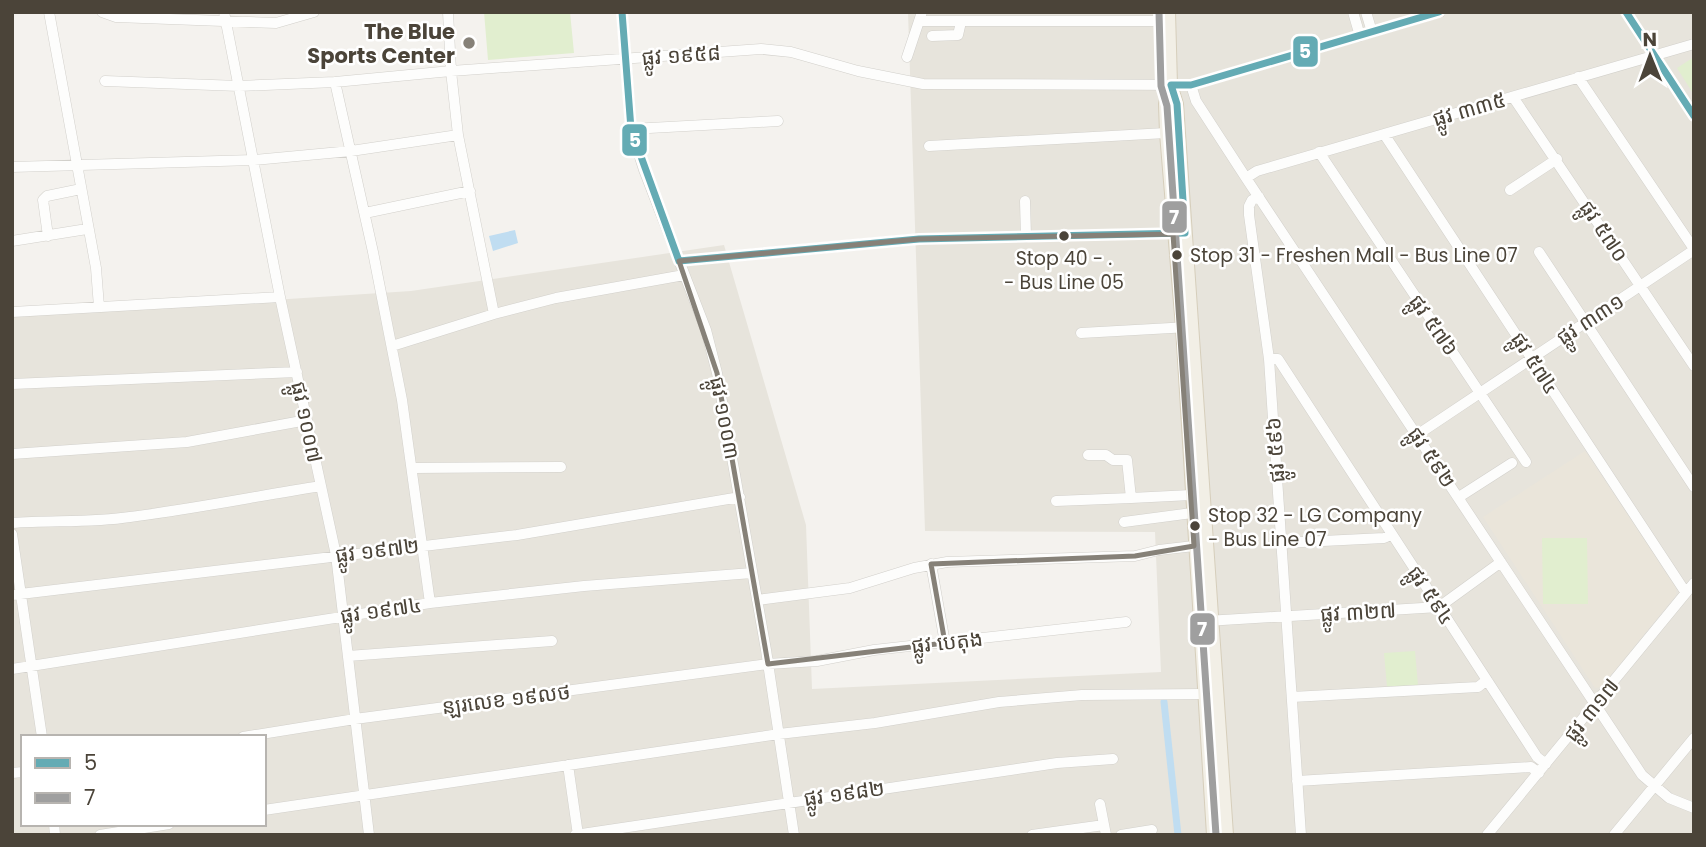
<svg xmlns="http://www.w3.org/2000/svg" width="1706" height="847" font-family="Poppins,'Noto Sans Khmer',sans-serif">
	<rect width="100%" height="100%" fill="#f4f2ee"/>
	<!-- residential -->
	<path fill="#e7e4dc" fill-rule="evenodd" d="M908,12H1694V835H12V317L411,291L724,245L806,525L812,689L1161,672L1155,532L925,531ZM23,737H264V824H23Z"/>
	<!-- education -->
	<path fill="#eae5da" d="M1585,451L1676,588V595L1601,687L1595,688L1483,517Z"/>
	<!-- green -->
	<path fill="#e1eecf" d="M484,12H570L574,53L488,60Z
		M1694,57V95L1677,68Z
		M1542,538H1587L1588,604H1543Z
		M1415,651L1418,685L1387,687L1384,653Z"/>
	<!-- water -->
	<path fill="#c0ddf1" d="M515,230L518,243L493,251L489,236Z"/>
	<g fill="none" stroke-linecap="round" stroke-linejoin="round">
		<!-- canal -->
		<path stroke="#c0ddf1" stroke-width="7" d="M1164,702L1178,835"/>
		<!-- minor casing -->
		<g stroke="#d2d0cb" stroke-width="11">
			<path id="minor" d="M49,12L96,268L99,307
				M102,12L116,17L276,23L314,12
				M224,12L280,297L336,555L369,835
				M448,12L451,71L458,135L494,314
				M622,12L631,129L644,170L706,330L717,373L766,650L794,835
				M1353,12L1360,36
				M1366,12L1372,32
				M1626,12L1694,116
				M919,21H1169
				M932,36L958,35L961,22
				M907,57L922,12
				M1578,77L1694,249
				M105,81L239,86L335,82L451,71L761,49L791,52L858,71L923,84L1191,85L1440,12
				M335,82L373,252L402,400L430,603
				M1191,85L1196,101L1246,178L1642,775L1669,798L1694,808
				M1513,97L1694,366
				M631,129L778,121
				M1384,134L1686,593
				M929,146L1166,133
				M1319,152L1526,462
				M12,167L254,160L351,151L458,135
				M1246,178L1257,171L1694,44
				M1510,190L1557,159
				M1259,197L1252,200L1249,206V215L1269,359L1301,835
				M1025,201L1026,237
				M365,213L470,191
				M48,236L43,200L47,196L81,189
				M12,241L87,229
				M1539,252L1694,487
				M679,261L919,239L1181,233
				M12,312L280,297
				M1081,333L1189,327
				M392,346L494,314L556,298L684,275
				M1269,359H1278L1537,757L1546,764
				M12,384L297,372
				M1417,435L1694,250
				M12,454L187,442L307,420
				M1088,455H1106L1113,460H1127L1131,498L1191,495
				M413,468L561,467
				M1459,497L1512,463
				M1056,501L1131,498
				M1124,522L1192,513
				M12,523C52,520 91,523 130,517C194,509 257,496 321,486
				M12,534L42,737
				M1282,543L1384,538L1391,535
				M931,564L945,643
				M12,595L517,535L740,497
				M757,600L850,588L914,568L947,562L1135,556L1159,550L1194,546
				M1206,621L1439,607L1501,562
				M348,656L552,641
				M12,669L430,603L584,586L752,573
				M1292,697L1478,687L1487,680
				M243,737L355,719L768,664L817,661L874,650L1126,622
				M568,765L578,835
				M12,773L23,772
				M1297,781L1531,767L1539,773
				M1100,804L1106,835
				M264,810L779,734L875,723L999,702L1082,695L1204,694
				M54,824L55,835
				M100,835L169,824
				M575,835L1057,763L1113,759
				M1032,835L1104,825
				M1121,835L1152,830
				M1487,835L1694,583
				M1614,835L1694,738"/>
		</g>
		<!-- major casing -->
		<g stroke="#d6cebb" stroke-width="14">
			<path id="major" d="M1169,12L1171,85L1177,104L1227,835
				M1170,85L1165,104L1166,133L1182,327L1213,835"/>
		</g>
		<!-- minor -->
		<use href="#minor" stroke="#fdfdfc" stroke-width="10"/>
		<!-- major -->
		<use href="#major" stroke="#f2efe6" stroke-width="12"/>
		<!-- bus-1 casing -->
		<g stroke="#fff" stroke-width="12">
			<path id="bus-1" d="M622,12L631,129L679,261
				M1626,12L1694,116
				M1171,85H1191L1439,12
				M679,261L919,239L1185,233L1177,104L1171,85"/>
		</g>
		<!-- bus-2 casing -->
		<g stroke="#fff" stroke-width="12">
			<path id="bus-2" d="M1159,12L1161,86L1167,106L1216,835"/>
		</g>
		<!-- bus-1 -->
		<use href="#bus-1" stroke="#64abb4" stroke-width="7"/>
		<!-- bus-2 -->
		<use href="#bus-2" stroke="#9f9f9f" stroke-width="7"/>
	</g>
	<!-- marked area -->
	<path fill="none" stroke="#868178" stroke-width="5" stroke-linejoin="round" d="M1173,234L1194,546L1135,556L931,564L945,643L768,664L717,373L679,261L919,239Z"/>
	<!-- markers -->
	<circle fill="#868178" stroke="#fff" stroke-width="2.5" cx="469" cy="43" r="7"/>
	<g fill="#4b4439" stroke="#fff" stroke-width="2.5">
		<circle cx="1064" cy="236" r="6"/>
		<circle cx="1177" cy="255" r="6"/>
		<circle cx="1195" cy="526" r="6"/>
	</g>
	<g text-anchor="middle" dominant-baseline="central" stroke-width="5" stroke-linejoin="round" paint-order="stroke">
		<!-- bus labels -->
		<g font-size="19" fill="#4b4439" stroke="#fff" text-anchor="start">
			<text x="1190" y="255">Stop 31 - Freshen Mall - Bus Line 07</text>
			<text x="1064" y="258" text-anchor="middle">Stop 40 - .<tspan x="1064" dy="24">- Bus Line 05</tspan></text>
			<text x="1208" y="515">Stop 32 - LG Company<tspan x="1208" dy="24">- Bus Line 07</tspan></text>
		</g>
		<!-- poi labels -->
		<g font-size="21" font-weight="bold" fill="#4b4439" stroke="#fff" text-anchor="end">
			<text x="455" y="31">The Blue<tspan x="455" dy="24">Sports Center</tspan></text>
		</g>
		<!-- street labels -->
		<g font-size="21" fill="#4b4439" stroke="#fff">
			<text transform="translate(681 55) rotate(-4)">ផ្លូវ ១៩៥៨</text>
			<text transform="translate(1469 109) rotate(-16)">ផ្លូវ ៣៣៥</text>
			<text transform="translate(1604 231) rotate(56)">ផ្លូវ ៥៧០</text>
			<text transform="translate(1590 319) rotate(-33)">ផ្លូវ ៣៣១</text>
			<text transform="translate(1434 325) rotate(55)">ផ្លូវ ៥៧៦</text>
			<text transform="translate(1535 363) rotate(57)">ផ្លូវ ៥៧៤</text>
			<text transform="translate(725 418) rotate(79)">ផ្លូវ ១០០៣</text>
			<text transform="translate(307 422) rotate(78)">ផ្លូវ ១០០៧</text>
			<text transform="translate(1275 450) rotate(-94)">ផ្លូវ ៥៩៦</text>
			<text transform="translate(1432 457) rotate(56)">ផ្លូវ ៥៩២</text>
			<text transform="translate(377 550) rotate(-7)">ផ្លូវ ១៩៧២</text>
			<text transform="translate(1431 595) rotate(56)">ផ្លូវ ៥៩៤</text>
			<text transform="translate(381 610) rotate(-8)">ផ្លូវ ១៩៧៤</text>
			<text transform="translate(1358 612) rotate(-3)">ផ្លូវ ៣២៧</text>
			<text transform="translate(947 642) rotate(-6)">ផ្លូវ បេតុង</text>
			<text transform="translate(506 699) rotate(-7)">ន្ឡរលេខ ១៩លថ</text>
			<text transform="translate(1591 710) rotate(-51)">ផ្លូវ ៣១៧</text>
			<text transform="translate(844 793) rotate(-8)">ផ្លូវ ១៩៨២</text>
		</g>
	</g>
	<g stroke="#fff" stroke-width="2.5">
		<rect x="1292" y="35" width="27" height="33" rx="7" fill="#64abb4"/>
		<rect x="621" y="123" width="27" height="34" rx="7" fill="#64abb4"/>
		<rect x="1161" y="200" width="27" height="34" rx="7" fill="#9f9f9f"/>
		<rect x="1189" y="612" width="27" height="34" rx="7" fill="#9f9f9f"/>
	</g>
	<g font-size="19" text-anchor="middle" font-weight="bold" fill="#fff">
		<text x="1305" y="58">5</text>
		<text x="635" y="147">5</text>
		<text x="1174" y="224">7</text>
		<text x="1202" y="636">7</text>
	</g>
	<!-- border -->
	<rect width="1706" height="847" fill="none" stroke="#4b4439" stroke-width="28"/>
	<!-- legend -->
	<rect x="21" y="735" width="245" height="91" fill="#ffffff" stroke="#b7b4b0" stroke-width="2"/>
	<rect x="35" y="758" width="35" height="10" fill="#64abb4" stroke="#b7b4b0" stroke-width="2"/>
	<text x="84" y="770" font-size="21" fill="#4b4439">5</text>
	<rect x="35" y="793" width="35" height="10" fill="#9f9f9f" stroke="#b7b4b0" stroke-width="2"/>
	<text x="84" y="805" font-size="21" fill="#4b4439">7</text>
	<!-- north arrow -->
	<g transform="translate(1650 56) rotate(359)" stroke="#ffffff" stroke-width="5" paint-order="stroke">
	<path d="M0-5L12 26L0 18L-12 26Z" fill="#4b4439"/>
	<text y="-10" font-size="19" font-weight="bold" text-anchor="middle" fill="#4b4439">N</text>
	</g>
</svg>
